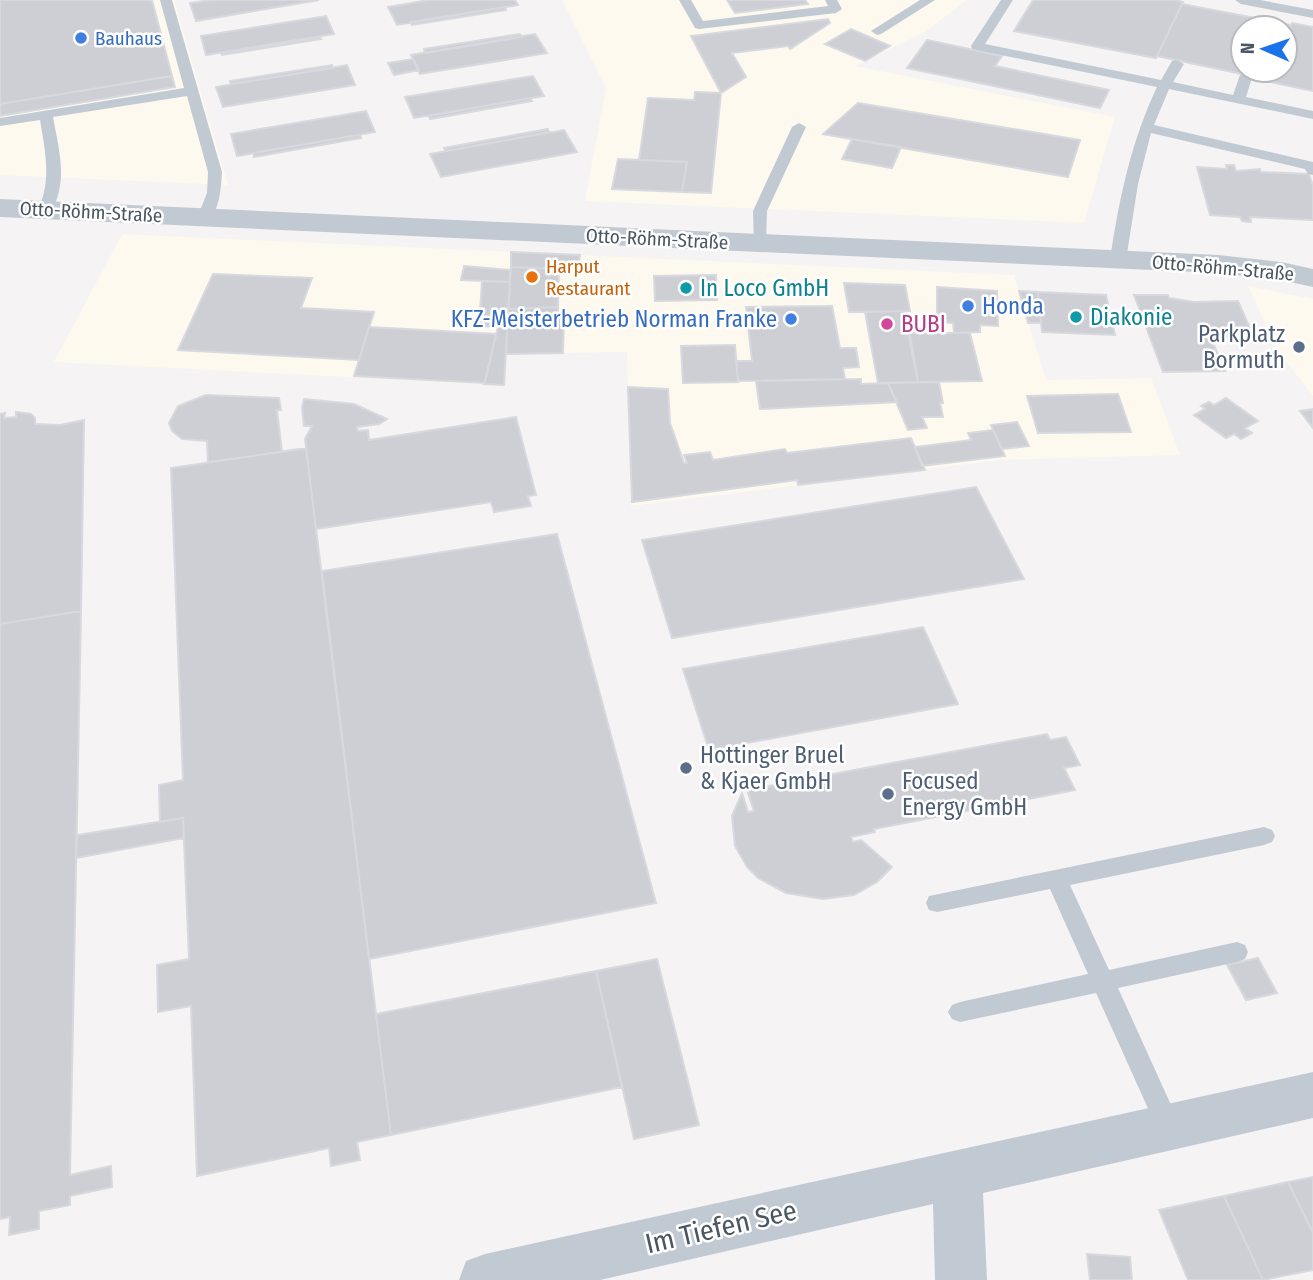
<svg xmlns="http://www.w3.org/2000/svg" width="1313" height="1280" font-family="'Fira Sans Condensed',sans-serif">
	<rect width="100%" height="100%" fill="#f5f3f3"/>
	<!-- commercial -->
	<path fill="#fdf9ef" d="M0,0H174L228,185L0,175Z
		M562,0H967L925,32L855,66L1115,117L1084,223L585,201L606,88Z
		M122,234L1014,275L1046,380L1151,378L1180,455L999,460L631,506L627,352L507,354L504,385L54,362Z
		M1248,286L1313,299V396L1276,348Z"/>
	<!-- building -->
	<path fill="#cdcfd5" stroke="#d7d9de" stroke-width="2" d="M0,0H152L172,76L0,104Z
		M319,0L196,21L190,3L211,0Z
		M429,0H515L518,5L397,25L388,7Z
		M727,0H805L808,4L735,13Z
		M1033,0H1176L1183,2L1156,58L1014,31Z
		M1182,4L1291,25L1285,41V28H1243V70H1274L1270,80L1157,56Z
		M505,7L506,10L412,25L410,22Z
		M326,16L334,34L206,55L201,36Z
		M828,19L830,23L790,49L788,46L732,53L746,77L721,93L691,36Z
		M1292,23L1313,27V91L1270,82L1274,70H1285V41Z
		M851,29L890,46L865,61L825,44Z
		M520,34L522,37L425,53L424,49Z
		M535,34L547,53L420,74L411,55Z
		M320,37L321,39L222,55L221,53Z
		M927,40L1002,56L995,66L1109,90L1100,108L907,68Z
		M413,59L419,70L394,75L388,63Z
		M332,65L333,68L231,84L230,81Z
		M347,65L355,85L223,107L216,87Z
		M172,76L175,87L0,116V104Z
		M533,76L544,96L414,118L405,97Z
		M695,92L721,93L711,193L682,192L687,162L639,160L648,98L694,100Z
		M530,98L532,101L430,119L429,116Z
		M858,103L1080,140L1068,177L823,134Z
		M366,111L375,132L237,156L231,134Z
		M548,129L549,132L446,151L444,148Z
		M564,130L577,152L441,177L430,154Z
		M360,135L361,138L254,157L253,153Z
		M852,139L901,147L892,168L842,159Z
		M618,159L687,162L682,192L612,189Z
		M1226,165H1234L1236,171L1260,169L1261,172L1309,174L1313,186V220L1250,217L1251,222L1242,221L1240,217L1210,215L1197,167L1227,169Z
		M511,252L580,255L578,270L511,267Z
		M464,266L510,270V282L461,280Z
		M511,267L559,269L558,307L508,309Z
		M213,274L312,278L301,308L374,312L359,360L178,350Z
		M716,275L717,300L655,301L654,276Z
		M482,281L510,282L504,385L484,384L498,327L479,326Z
		M844,283L905,285L910,311L849,312Z
		M937,287L997,291L998,326L980,325V332L954,333L953,323L937,322Z
		M1019,291L1038,292L1041,323H1028Z
		M1038,292L1106,295L1115,335L1042,332Z
		M1134,295H1168L1169,298L1194,302L1238,301L1254,337L1211,338L1225,371L1163,372Z
		M832,306L840,348H856L859,367L843,368L845,379L738,381L736,361H752L746,307Z
		M558,307V316H564L563,353L506,354L508,309Z
		M906,311L918,382L878,383L865,312Z
		M369,327L496,334L485,383L354,376Z
		M908,333H970L982,381L918,382Z
		M735,345L738,382L683,383L681,346Z
		M861,379V384L888,383L897,402L760,409L756,381Z
		M939,382L943,403H940L943,417H922L927,428L908,430L888,383Z
		M628,387L668,389L670,423L684,463H687L684,455L710,452L713,460L785,449L787,453L911,438L925,470L798,485L797,480L632,502Z
		M1118,394L1131,432L1038,433L1027,396Z
		M206,395L279,398L281,410H277L282,452L208,462L207,441L182,439L172,431L169,423L178,406Z
		M1226,398L1258,421L1245,428L1252,433L1241,439L1234,434L1226,438L1194,415L1205,409L1201,406L1209,402L1214,405Z
		M304,399L354,404L387,419L379,424L357,427L358,431L368,430L369,440L516,417L536,495L528,496L531,506L494,512L491,502L316,529L305,439L312,426H304L302,407Z
		M1313,409V428L1300,411Z
		M16,412L31,414L35,418V424L60,425L84,420L81,611L0,624V414L5,413L4,418L16,417Z
		M1017,422L1029,446L1002,449L991,425Z
		M993,430L1005,456L922,466L915,447L971,440L968,433Z
		M306,448L391,1135L357,1142L360,1160L331,1166L329,1148L197,1176L191,1006L158,1012L157,965L189,959L183,818L160,822L159,785L183,780L171,468Z
		M976,487L1024,579L672,638L642,540Z
		M557,534L656,903L369,959L322,571Z
		M81,611L70,1175L111,1166L112,1187L70,1196V1205L39,1211V1229L9,1235L10,1217L0,1219V624Z
		M923,627L958,704L709,750L683,669Z
		M1047,734L1050,740L1066,737L1080,765L1064,768L1075,790L874,829L875,832L851,837L853,842L861,840L892,867L877,882L854,895L823,899L786,893L758,878L747,867L735,846L732,816L742,793L748,812L754,811L747,790Z
		M183,818L184,838L76,858L77,835Z
		M1258,958L1277,993L1246,1000L1227,965Z
		M657,959L699,1125L634,1139L596,971Z
		M596,971L622,1087L391,1135L376,1014Z
		M1313,1177V1233L1288,1182Z
		M1288,1182L1313,1233V1270L1263,1280L1224,1196Z
		M1224,1196L1263,1280H1188L1159,1210Z
		M1087,1254L1130,1257L1132,1280H1090Z"/>
	<g fill="none" stroke-linecap="round" stroke-linejoin="round">
		<!-- service -->
		<path fill="#c1cad2" fill-rule="evenodd" d="M160,0H172L222,172C221,187 220,216 204,222L197,218L207,193L208,172L187,96L53,117C59,150 69,183 50,213H40L38,210C52,180 45,151 40,120L0,126V118L184,88Z
			M679,0H691L703,21L828,6L825,0H837L842,9L836,13L699,29L695,28Z
			M920,0H935L881,34L877,35L871,31Z
			M1001,0H1013L985,44L1161,80L1172,61L1177,60L1184,64L1173,82L1233,95L1240,75H1250L1252,78L1246,97L1313,111V119L1169,89L1154,125L1313,162V175L1308,174L1305,169L1151,133L1138,184L1126,260L1118,265L1113,263L1110,260C1119,199 1131,142 1157,87L972,49L971,46Z
			M1235,0H1260L1313,10V18L1241,4Z
			M799,123L806,127L767,211L766,243L759,247L754,246L753,211L792,127Z
			M1264,827L1272,830L1275,836L1272,842L1264,845L1070,885L1109,970L1237,942L1245,945L1248,952L1245,959L1237,962L1118,988L1181,1127L1178,1135L1169,1139L1160,1135L1096,993L960,1022L952,1019L948,1012L952,1005L960,1002L1088,974L1050,889L937,912L929,910L926,903L929,896Z"/>
		<!-- minor -->
		<path fill="#c1cad2" fill-rule="evenodd" d="M1313,1072V1118L983,1193L987,1280H935L933,1204L600,1280H459L466,1261L485,1254Z"/>
		<!-- tertiary -->
		<path fill="#c1cad2" fill-rule="evenodd" d="M0,199L1218,255L1281,262L1313,269V287L1281,280L1218,273L0,217Z"/>
	</g>
	<!-- markers -->
	<g fill="#3f7fe0" stroke="#fff" stroke-width="2.5">
		<circle cx="81" cy="38" r="7"/>
		<circle cx="968" cy="306" r="7"/>
		<circle cx="791" cy="319" r="7"/>
	</g>
	<circle fill="#e8710a" stroke="#fff" stroke-width="2.5" cx="532" cy="277" r="7"/>
	<g fill="#0f9aa8" stroke="#fff" stroke-width="2.5">
		<circle cx="686" cy="288" r="7"/>
		<circle cx="1076" cy="317" r="7"/>
	</g>
	<circle fill="#d1479c" stroke="#fff" stroke-width="2.5" cx="887" cy="324" r="7"/>
	<g fill="#5c6f8a" stroke="#fff" stroke-width="2.5">
		<circle cx="1299" cy="347" r="7"/>
		<circle cx="686" cy="768" r="7"/>
		<circle cx="888" cy="794" r="7"/>
	</g>
	<g text-anchor="middle" dominant-baseline="central" stroke-width="5" stroke-linejoin="round" paint-order="stroke">
		<!-- far-shop labels -->
		<g font-size="19" fill="#366cbe" stroke="#fff" text-anchor="start">
			<text x="95" y="38">Bauhaus</text>
		</g>
		<!-- far-street labels -->
		<g font-size="19" fill="#4a5661" stroke="#fff">
			<text transform="translate(91 212) rotate(3)">Otto-Röhm-Straße</text>
			<text transform="translate(657 239) rotate(3)">Otto-Röhm-Straße</text>
			<text transform="translate(1223 268) rotate(5)">Otto-Röhm-Straße</text>
		</g>
		<!-- far-food labels -->
		<g font-size="19" fill="#c56008" stroke="#fff" text-anchor="start">
			<text x="546" y="266">Harput<tspan x="546" dy="22">Restaurant</tspan></text>
		</g>
		<!-- culture labels -->
		<g font-size="23" fill="#0d838f" stroke="#fff" text-anchor="start">
			<text x="700" y="288">In Loco GmbH</text>
			<text x="1090" y="317">Diakonie</text>
		</g>
		<!-- shop labels -->
		<g font-size="23" fill="#366cbe" stroke="#fff" text-anchor="start">
			<text x="982" y="306">Honda</text>
			<text x="777" y="319" text-anchor="end">KFZ-Meisterbetrieb Norman Franke</text>
		</g>
		<!-- hotel labels -->
		<g font-size="23" fill="#b23c85" stroke="#fff" text-anchor="start">
			<text x="901" y="324">BUBI</text>
		</g>
		<!-- service labels -->
		<g font-size="23" fill="#4e5e75" stroke="#fff" text-anchor="start">
			<text x="1285" y="334" text-anchor="end">Parkplatz<tspan x="1285" dy="26">Bormuth</tspan></text>
			<text x="700" y="755">Hottinger Bruel<tspan x="700" dy="26">&amp; Kjaer GmbH</tspan></text>
			<text x="902" y="781">Focused<tspan x="902" dy="26">Energy GmbH</tspan></text>
		</g>
		<!-- near-street labels -->
		<g font-size="28" fill="#4a5661" stroke="#fff">
			<text transform="translate(721 1227) rotate(-13)">Im Tiefen See</text>
		</g>
	</g>
	<!-- north arrow -->
	<g transform="translate(1264 49) rotate(272)"><circle r="33" fill="#ffffff" stroke="#b7bbc0" stroke-width="2"/>
	<path d="M0-5L12 26L0 18L-12 26Z" fill="#1a73e8"/>
	<text y="-10" font-size="19" font-weight="bold" text-anchor="middle" fill="#4a5661">N</text>
	</g>
</svg>
